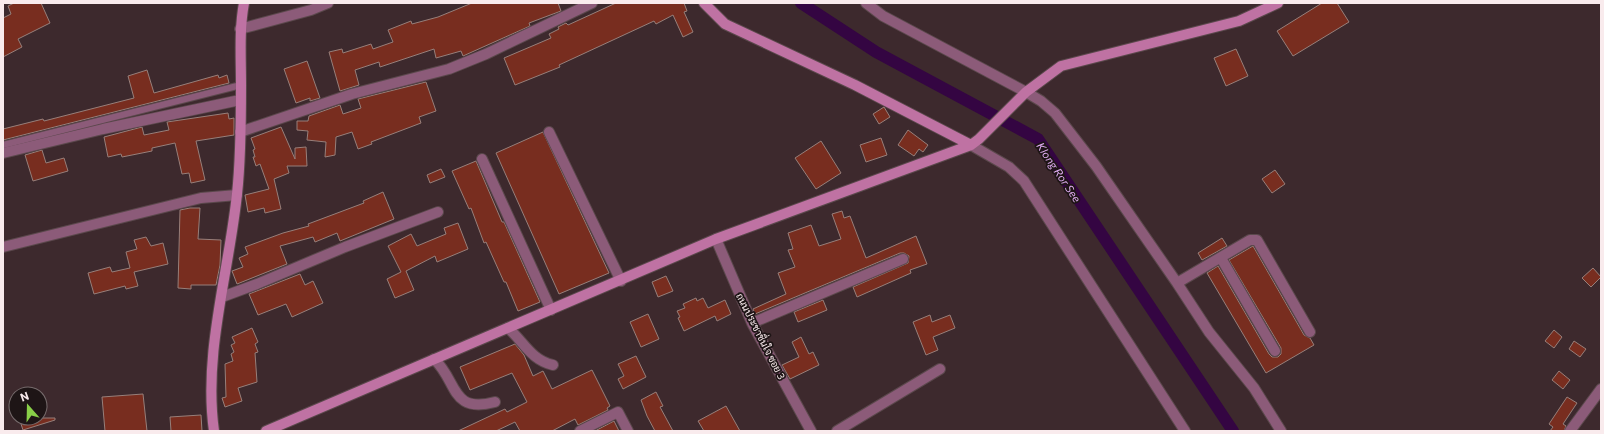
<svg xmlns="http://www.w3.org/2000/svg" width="1604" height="434" font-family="Commissioner,Sarabun,sans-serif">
	<rect width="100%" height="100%" fill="#3d292d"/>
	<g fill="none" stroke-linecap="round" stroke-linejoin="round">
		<!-- canal -->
		<path stroke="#340542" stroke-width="12" d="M801,3L876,52L1038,139L1233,431"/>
	</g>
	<!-- building -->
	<path fill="#782d1f" stroke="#977f7a" d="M14,3H41L50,23L18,39L22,47L3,57V18L11,14L8,6Z
		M472,3H558L561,11L529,23L530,26L463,56L461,51L436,58L434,49L380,67L379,62L355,70L359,85L340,91L329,52L342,49L343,53L371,44L373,49L393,42L388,30L411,21L412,24L438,17Z
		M616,3H684L687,11L684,12L693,32L683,37L673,15L656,24L654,21L559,65L560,67L515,85L504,58L551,38L549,34L559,29L558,27L566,23L568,25Z
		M1322,3H1337L1349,22L1293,56L1277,31Z
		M1236,49L1248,76L1226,86L1214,58Z
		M307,61L320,98L310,101V98L296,103L284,69Z
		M147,70L154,93L218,75L219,78L227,75L229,83L3,140V129L43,119L44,121L134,98L128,76Z
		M426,82L436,111L419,117L421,123L371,142L372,144L358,149L352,132L336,137L335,155L325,157L326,142L307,140L308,131L297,130V121H308L309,116L340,105L343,114L361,108L358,99Z
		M884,107L890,117L879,124L873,114Z
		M228,113L229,119L234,118V135L196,141L205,180L191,183L189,173L182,174L175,143L152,148V151L122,157L121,154L108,157L104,137L142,127L144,135L169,130L167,122Z
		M281,127L295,159V148L306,147L307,166H287L289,173L274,179L281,209L265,213L264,208L248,212L245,195L269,189L260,164L256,166L253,157H255L253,150L255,149L251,138Z
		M908,130L928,145L923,152L919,149L914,156L898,145Z
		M543,132L609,273L559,294L496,153Z
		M881,138L887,155L866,162L860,145Z
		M821,141L841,173L816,189L795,158Z
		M42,150L46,163L64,158L68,171L33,181L25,155Z
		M476,161L502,222H504L540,302L518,311L506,282H504L486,242L484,243L471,208L469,209L452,171Z
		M441,169L445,177L430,183L427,175Z
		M1275,170L1285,184L1272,193L1262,179Z
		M383,192L394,219L340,241L337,233L315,242L313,237L280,246L287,264L237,284L232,271L243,267L239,258L248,254L245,247L283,233L309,226L308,224L364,203L363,201Z
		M190,208H200L198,239L221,240L220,265L216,285H191V289L178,288L180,210Z
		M842,211L844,218L850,216L866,258L916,236L927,264L910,270L911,273L857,297L853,287L908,263L909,256L904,253H900L755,314L753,309L786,294L778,273L795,267L788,250L793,249L788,233L811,225L819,246L841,239L832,214Z
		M458,223L468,249L437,262L435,256L406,271L414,290L395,298L387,279L401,272L388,246L411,234L417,246L446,234L444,228Z
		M146,237L151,246L163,243L168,264L134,272L138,286L126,289L125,286L94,294L88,273L110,267L112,272L130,268L126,252L137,249L134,240Z
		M1222,238L1227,246L1202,260L1198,253Z
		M1253,246L1304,335L1310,338L1314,345L1266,373L1207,273L1218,266L1269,354L1272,357H1278L1281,354V348L1229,260Z
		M1593,268L1601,277L1591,287L1582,278Z
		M300,274L305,285L313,281L323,303L292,317L286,304L258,315L249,294Z
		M666,276L673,291L658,297L652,282Z
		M696,298L697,301L703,298L708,308L725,300L731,314L717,321L715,316L684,331L678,318L680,317L677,311L685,308L683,304Z
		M823,300L827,310L798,322L794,312Z
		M648,314L659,339L641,347L630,322Z
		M930,315L932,322L950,315L955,328L933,337L938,350L926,355L913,322Z
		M252,328L258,342L255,344L258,352L255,353L257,382L238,388L242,401L225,407L222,398L226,397L225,364L233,361L231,354L234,352L231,345L235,343L232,337Z
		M1554,330L1562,337L1554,348L1545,341Z
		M801,337L809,354L813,352L819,365L790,379L782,365L799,357L792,342Z
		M1574,341L1586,349L1580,357L1569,349Z
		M515,344L524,355L533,376L543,371L552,389L592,370L610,406L607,408L608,410L578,425L575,419L552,431H520L515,422L496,431H458L505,409L507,412L527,402L512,373L470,390L460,367Z
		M636,356L646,377L623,389L618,379L624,376L618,364Z
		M1559,371L1570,380L1563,389L1552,380Z
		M656,392L663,406L660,407L673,431H655L647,416L641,400Z
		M143,394L147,431H105L102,397Z
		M1567,397L1577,403L1563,424L1566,426L1564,431H1550L1553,427L1549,424Z
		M726,406L740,431H704L698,421Z
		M201,415L202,431H171L170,417Z
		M29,418H55V420L23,430L20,421Z
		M614,421L619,431H595Z"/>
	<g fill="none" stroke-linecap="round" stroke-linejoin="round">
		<!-- lane casing -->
		<g stroke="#5b484c" stroke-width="8">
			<path id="lane" d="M3,145L241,85"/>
		</g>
		<!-- street casing -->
		<g stroke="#5b484c" stroke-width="12">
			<path id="street" d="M866,3L883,16L1026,92L1041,101L1055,113L1096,166L1177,283L1209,332L1254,388L1281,431
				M240,29L311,10L328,3
				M240,132L352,94L449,69L486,54L592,3
				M549,132L621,281
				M971,145L1009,167L1024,181L1185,431
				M3,153L103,129L240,100
				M482,159L551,310
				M716,239L752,323L811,431
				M3,247L201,198L237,195
				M1221,258L1275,351
				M1177,283L1250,240H1257L1310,332
				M222,297L257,284L345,247L438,212
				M752,323L903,259
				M508,328C524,342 531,360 553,365
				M434,359C458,381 450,414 495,402
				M580,431L618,412L628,431
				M837,431L940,369
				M1570,431L1601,389"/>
		</g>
		<!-- secondary casing -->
		<g stroke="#5b484c" stroke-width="12">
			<path id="secondary" d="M704,3L725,24L855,85L971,145
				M214,431C203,353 229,272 237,194C241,158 241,121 241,85C241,57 239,30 244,3
				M266,431L716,239L971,145L979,139L1026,92L1061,66L1239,21L1278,3"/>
		</g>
		<!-- lane -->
		<use href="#lane" stroke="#8c5b79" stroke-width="6"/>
		<!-- street -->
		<use href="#street" stroke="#8c5b79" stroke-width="10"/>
		<!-- secondary -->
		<use href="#secondary" stroke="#bf72a3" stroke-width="10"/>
	</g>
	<g text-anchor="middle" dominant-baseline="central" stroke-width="3.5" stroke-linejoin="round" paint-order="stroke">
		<!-- street labels -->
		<g font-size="10" fill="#f9ebed" stroke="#1e1516">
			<text transform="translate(761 336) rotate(63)">ถนนประชาชื่นใจ ซอย 3</text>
		</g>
		<!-- water labels -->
		<g font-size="11" font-style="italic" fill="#e2aef4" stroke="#1e1516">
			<text transform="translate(1059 172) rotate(56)">Klong Ror See</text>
		</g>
	</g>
	<!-- border -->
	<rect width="1604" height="434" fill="none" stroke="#f9ebed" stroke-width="8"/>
	<!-- north arrow -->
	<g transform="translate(28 406) rotate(340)"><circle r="19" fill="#1e1516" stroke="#766b6c"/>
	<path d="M0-3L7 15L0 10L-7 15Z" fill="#89cf48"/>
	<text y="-6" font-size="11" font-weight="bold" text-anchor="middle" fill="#f9ebed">N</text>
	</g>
</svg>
